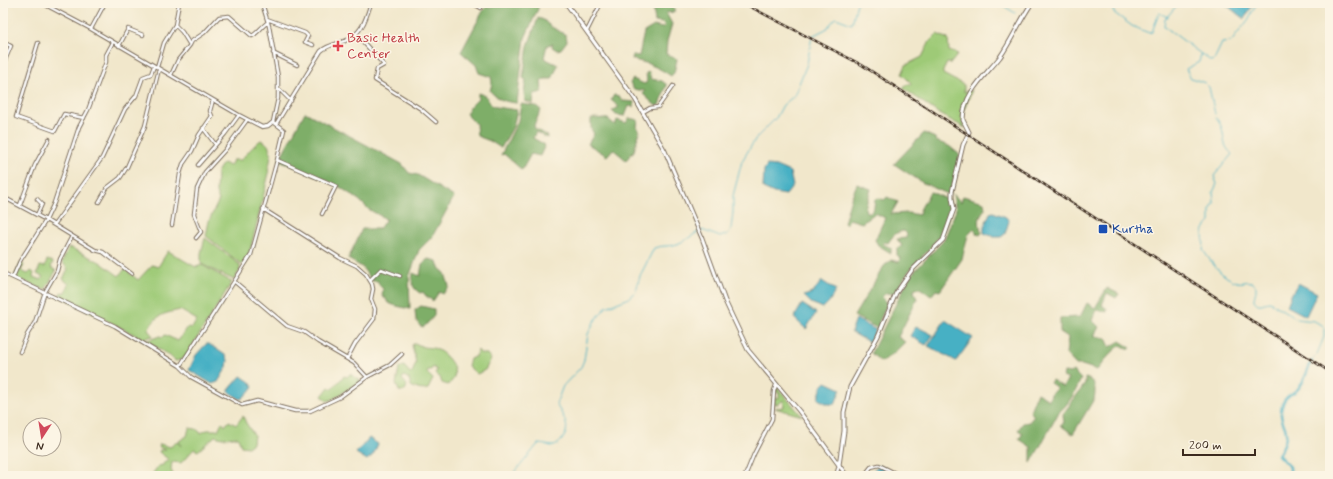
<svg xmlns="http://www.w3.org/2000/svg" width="1333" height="479" font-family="Mynerve,sans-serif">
	<rect width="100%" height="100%" fill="#fcf5e5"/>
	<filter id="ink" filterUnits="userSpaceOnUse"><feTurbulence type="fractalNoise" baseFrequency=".025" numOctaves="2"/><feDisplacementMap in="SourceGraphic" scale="8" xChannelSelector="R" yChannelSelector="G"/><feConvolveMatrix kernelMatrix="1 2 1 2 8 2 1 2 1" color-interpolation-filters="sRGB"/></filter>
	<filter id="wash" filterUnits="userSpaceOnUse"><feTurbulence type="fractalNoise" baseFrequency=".012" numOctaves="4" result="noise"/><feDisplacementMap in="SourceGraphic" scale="16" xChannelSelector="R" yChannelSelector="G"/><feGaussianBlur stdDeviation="0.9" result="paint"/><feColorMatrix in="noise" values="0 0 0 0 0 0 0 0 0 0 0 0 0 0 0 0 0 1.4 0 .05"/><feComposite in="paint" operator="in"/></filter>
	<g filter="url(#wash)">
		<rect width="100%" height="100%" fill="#f1e7cb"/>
		<!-- green -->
		<path fill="#9eca77" stroke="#6c7a4a" d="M937,34L948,39L949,51L958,54L951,63H947L943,71V74L964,85V92L972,90L962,115V120L965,128L938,113L903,88L908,84H912L902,74L906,65L922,57L930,41Z
			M261,140C274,145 271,159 268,170L269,173L250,251L244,264H241L206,236L209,221L219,200L216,193L217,172L223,163L230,166L233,160H241C246,154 255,144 261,140Z
			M205,238L240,265V270L234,280L201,264V253Z
			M69,247L100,262L119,276L125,269L138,280L152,265L158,267L168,251L192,265L196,267L202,265L232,282L186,356L181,360L175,361L170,356L146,341L160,336L163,337L165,335L178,341L188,327L192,328L197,320L180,310C163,314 157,314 148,330L153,336L143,339L59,296L61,292L65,293L69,284L63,279L68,269L62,262Z
			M47,260L53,262L51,267L56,271L45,290L14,277L21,263L24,265L21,271L28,274L31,271L34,273L33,277L41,280L43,277L37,274L40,266L45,267Z
			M415,343C418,344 420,346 423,347C429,348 433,347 438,350C451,358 462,374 448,385L442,383L440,377L435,374L437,370L433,367L431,370H428L427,373L433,379L428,389C421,391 417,389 411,386L409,379L404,376L402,379L407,385L405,391H399L396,384L399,368L404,366L410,373H412L416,363L412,345Z
			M478,350L481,354H487L491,359L485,370L477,374L468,366L470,359L476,356Z
			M350,374L361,381L331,400L327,401L322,396L329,387L332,389L344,376L347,377Z
			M777,387L802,416L775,408L784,407L783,400L779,404H774V398H779V393L773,391L774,388Z
			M243,416L246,423L254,435L253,443L248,447L241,446L238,437L222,438L215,436L198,451L194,449L181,463L172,462L171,470L174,476H151L158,466L163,465L165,461L169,460L159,452L160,450H166L159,447L160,444L170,447L177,442L181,446L179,441L187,436L189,428L196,429L201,433L207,430H218L222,422L225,426L229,421L236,425Z"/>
		<!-- forest -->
		<path fill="#7eae68" stroke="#5c6c43" d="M495,3H538V9L525,38L517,103C506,102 498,100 490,91L492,83L491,77L479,73L476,65L461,52L483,11L487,6L492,7Z
			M655,3L673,6L675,9L674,12L666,13L672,24L667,41L666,54L677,59L674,73L671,76C664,71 658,68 651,65C645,62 639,62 632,59L633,55L639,56L644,32L654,26L662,28L665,26L662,23L655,22L653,8Z
			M538,18L544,20L550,26L566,35L567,41L561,49L557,50L552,47L553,44L547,45L544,58L558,65L552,79H545L541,81L542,92L534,94L533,104L525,101L524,93L526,80L523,78L528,46Z
			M649,72L651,79L662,81L667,85L659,105L656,106L643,94L645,91L634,89L630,83L633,79L644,84L647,82L646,73Z
			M478,93L486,96L491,105L496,107L517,110L513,127L501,148L490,141L477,136L476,124L466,114L471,106L478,99Z
			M614,95L619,96L623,101L635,102L633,107L629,106L625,116L616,115L612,111L619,107L611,100Z
			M521,104L536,106L541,110L534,125L535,129L548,136L547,138L536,132L533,138L545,145L540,156L531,154L522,170L504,154L501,155L518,121Z
			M305,112L402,164L409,173L418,175L454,197L432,237L419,250L409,277L410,309C402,307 393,306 387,302V300L382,296L383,289L379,285L378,281H372L362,267L348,259L362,229H379L386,219L368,209L359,200L337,185L279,160Z
			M594,118L608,119L615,125L617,120L626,123L629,118L638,120L637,127L639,132L634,151L626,160L613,149L607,156L588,144L594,134L591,129V119Z
			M924,133L935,138L936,141L949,146L960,155L950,195L923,183L894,164Z
			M857,184L871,189L865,208L866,212H871L874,207L875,199L879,198L884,200L887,197L898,202L891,214L908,213L919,215C920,206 926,202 929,193L931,192L949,200C954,229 926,251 909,271C904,278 899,287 894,294L886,293L882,297L887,304L879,322V329L854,316L884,266L891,260L899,262L900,258L897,255V249L902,246L897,239L906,238L907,234L904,231C895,232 893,236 888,243L884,242L883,244L891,248V253L878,245L875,240L885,218L875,213L862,223L849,219L846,225L844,223L850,201Z
			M953,194L961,202L963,196L984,202L985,209C978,216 978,224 982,233L980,235L977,234L974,229L968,235L962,259L940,291L936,290L931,296L920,288H915L914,291L917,299L898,337L905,342L894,353L881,362L871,353L910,276L944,240L956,210Z
			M428,259L437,261L439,268L445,273L449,286L443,294L439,292L433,301L426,296L423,292L420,293C411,287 412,283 413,273L420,276L422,264Z
			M1107,288L1119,294L1116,298L1107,293L1102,305L1107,309V312L1097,310L1092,320L1099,327L1094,336L1106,338L1110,347L1120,341L1131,348L1129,350L1121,345C1111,352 1105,360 1097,370L1082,365H1076L1066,354L1068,337L1060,332V318L1080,317L1087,303L1095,308Z
			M421,306L434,309V316L424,327L420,326L416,320L415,310Z
			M1073,371L1081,379C1076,391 1069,404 1059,412L1031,463V447L1019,439L1023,433L1018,430L1023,423L1029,422L1034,416L1030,411L1037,393L1049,400L1052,392L1056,390V387L1050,383L1052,380L1063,387L1068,379L1063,377L1064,372L1070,373Z
			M1085,378C1096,380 1096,390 1094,399L1073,434L1060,425L1064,423L1063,414L1085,384Z"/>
		<!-- water -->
		<path fill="#46b0c4" stroke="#406d71" d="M1224,3H1254L1244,19Z
			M767,165L776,166L790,172L793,186L786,195L774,193L763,188L764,170Z
			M993,212L1006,217L1009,221L1005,234L1001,237H994L984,233V227L990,213Z
			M822,281L836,290L829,302L823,308L811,303L804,296L812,293Z
			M1298,283L1317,293L1306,316L1287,306L1291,295Z
			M802,304L816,313L806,329L794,318Z
			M856,319L876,330L869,342L851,332Z
			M945,320L973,338L956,361L928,346Z
			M916,326L933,335L926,345L910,336Z
			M206,344H209L225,355L228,360L227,367L218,382L212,384L189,370L196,355Z
			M241,376L250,382L253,387L243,398L240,399L229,392V390Z
			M826,382L841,389L835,404H828L818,399L822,386Z
			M369,438L378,444L373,455L367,460L356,453Z
			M878,466H880L899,476H867Z"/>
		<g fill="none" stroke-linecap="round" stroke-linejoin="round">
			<!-- stream -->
			<path stroke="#46b0c4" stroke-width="1" d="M999,3L1015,13
				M1117,3L1113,12L1132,26L1149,33L1152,32L1159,13L1168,17
				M1179,3L1165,19L1164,26L1201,54
				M1215,114L1209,87L1205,83L1191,78L1186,69L1199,62L1201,54L1211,61L1214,60L1222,43L1231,42L1248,20L1257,3
				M1216,118C1229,134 1218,141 1232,154L1214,176L1217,184L1213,192L1214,203L1210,210V222C1198,233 1206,236 1203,250C1212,263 1221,277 1237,282C1243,284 1250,278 1255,285C1258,289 1254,295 1254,300C1259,308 1263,302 1270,302L1297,319L1314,321L1324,326V337L1317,354
				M1314,358L1315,357
				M512,476L538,444C543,444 548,446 554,446C557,445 559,443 561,441C573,427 563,417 556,404L563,386L581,367L584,360L588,334L594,322L606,307L627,299L636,291L640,276L654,248C662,245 670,247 677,244C686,241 693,234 702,230L720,237L728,234L731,229L733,212V196L742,161L756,138L776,118L783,105L794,96L807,64L812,36L826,29L836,18L852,24L857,3"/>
			<!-- canal -->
			<path stroke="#46b0c4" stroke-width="2.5" d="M1290,476V467L1278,455C1298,425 1274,426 1283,403C1286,395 1293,394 1298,389C1305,381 1307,370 1312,361"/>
		</g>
	</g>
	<g filter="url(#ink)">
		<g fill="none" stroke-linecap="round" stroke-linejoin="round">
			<!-- minor casing -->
			<g stroke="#7b6c5b" stroke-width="4.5">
				<path id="minor" d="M42,3L91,29L239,115L262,127L268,126L273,122L278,98V77L269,26L262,3
					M472,3L481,8
					M267,19L305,33L308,36L305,42L313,45
					M91,29L105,3
					M587,31L601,3
					M356,34L384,65L377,69L375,80L421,109L436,122
					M3,42L11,46L3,65
					M38,43L16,117L55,131L64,114L84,118
					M190,45L192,41L204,33L219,17L229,16L252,36C258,33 262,26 268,22
					M119,46L128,29L143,35
					M273,53L297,65
					M157,67L164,43L175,25L179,3
					M171,75L178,60L190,45L182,32L175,25
					M280,90L291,101
					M643,112L650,108L658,107L673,86
					M273,122L276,124L321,51C328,45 336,44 345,41C362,34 366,19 371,3
					M276,124L284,130L277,160L336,186L322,214
					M203,128L215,144
					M198,165L225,134L239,115
					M3,197L46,220L54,203L79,127L88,110L106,62V55L113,42
					M37,199L42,204L37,215
					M99,202L107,188L120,178L127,167L145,126L159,69
					M20,205L35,165L49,139
					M263,209L340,258L357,266L366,274L372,284L373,289L371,299L375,309L374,319L355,344L347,359
					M54,225L102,158L125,109L136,96L143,77L151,74L154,66
					M172,225L180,174L183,164L192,151L199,135L212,116L210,111L213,100
					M196,238L201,232L194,214L197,189L205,172L225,150L247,120
					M3,273L115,326L180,366L251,255L277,160
					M13,277L20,261L46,220L95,250L103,252L132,274
					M370,280L381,269L400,276
					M235,282L287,326L304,332L318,342L354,363L367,377L390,365L402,354
					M20,352L27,335L35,322L45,292L57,271L60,259L72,236
					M180,366L191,377L242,405L257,401L295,411H310L340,397L367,377
					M745,476L754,454L772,419L774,391L776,385
					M836,476L839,465
					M864,476L871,467L879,465L901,476"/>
			</g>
			<!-- tertiary casing -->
			<g stroke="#7b6c5b" stroke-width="5">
				<path id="tertiary" d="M839,465L844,431V412L850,387L878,336L896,293L912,270L943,240L954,209L952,198V192L963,145L969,132L963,120C963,93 986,75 1000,57C1012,40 1020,20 1032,3"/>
			</g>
			<!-- secondary casing -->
			<g stroke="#7b6c5b" stroke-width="5">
				<path id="secondary" d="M566,3L635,99L665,151L702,238L725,301L748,350L799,411L847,476"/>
			</g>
			<!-- minor -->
			<use href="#minor" stroke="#fff" stroke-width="2.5"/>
			<!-- tertiary -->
			<use href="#tertiary" stroke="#fff" stroke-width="3"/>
			<!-- secondary -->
			<use href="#secondary" stroke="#fff" stroke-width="3"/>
			<!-- rail casing -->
			<g stroke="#3b2a1e" stroke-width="2.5">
				<path id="rail" d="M743,3L862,65L1330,372"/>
			</g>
			<!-- rail -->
			<use href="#rail" stroke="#fcf5e5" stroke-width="1" stroke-dasharray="3" stroke-linecap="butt"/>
		</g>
	</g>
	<!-- markers -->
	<path fill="#e0444e" stroke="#fcf5e5" stroke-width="1.5" d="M336 40h4v4h4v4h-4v4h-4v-4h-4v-4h4z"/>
	<rect fill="#1a4fb4" stroke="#fcf5e5" stroke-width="1.5" x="1098" y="224" width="10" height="10" rx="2"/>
	<g text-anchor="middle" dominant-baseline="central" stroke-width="3" stroke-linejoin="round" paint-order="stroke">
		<!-- health labels -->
		<g font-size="14" fill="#be3a42" stroke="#fcf5e5" text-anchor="start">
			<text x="347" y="38">Basic Health<tspan x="347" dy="16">Center</tspan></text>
		</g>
		<!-- transit labels -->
		<g font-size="14" fill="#164399" stroke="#fcf5e5" text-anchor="start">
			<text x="1112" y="229">Kurtha</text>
		</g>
	</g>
	<!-- margin -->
	<rect width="1333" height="479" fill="none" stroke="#fcf5e5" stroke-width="16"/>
	<!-- north arrow -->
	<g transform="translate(42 437) rotate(192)"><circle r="19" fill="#fcf5e5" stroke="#afa495"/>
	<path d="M0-3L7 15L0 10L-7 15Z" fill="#d1495b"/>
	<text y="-6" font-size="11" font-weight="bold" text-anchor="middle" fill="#3b2a1e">N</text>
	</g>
	<!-- scale -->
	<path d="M1183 449v6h72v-6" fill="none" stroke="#3b2a1e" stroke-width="2"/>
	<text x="1189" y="449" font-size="12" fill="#3b2a1e" stroke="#fcf5e5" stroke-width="3" paint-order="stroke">200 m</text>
</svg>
